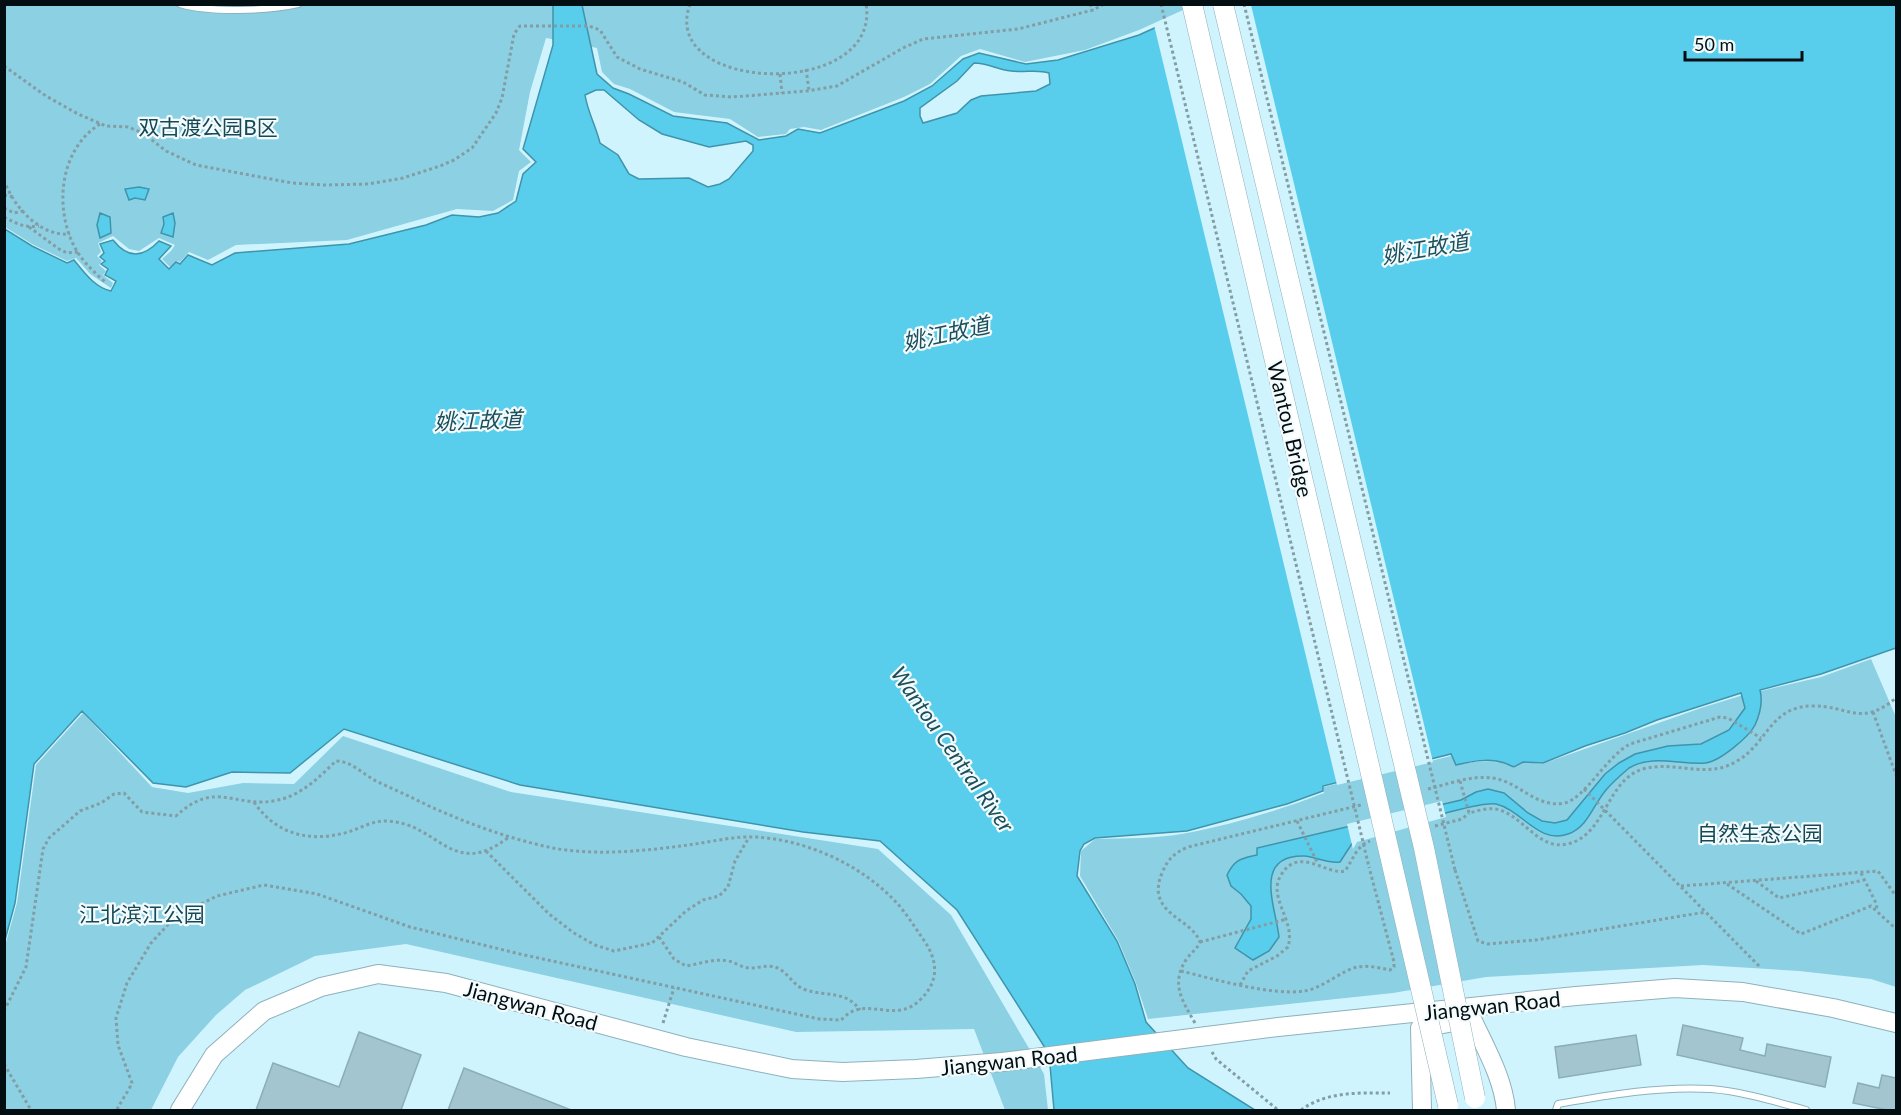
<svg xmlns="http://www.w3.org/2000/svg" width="1901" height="1115" font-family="Lato,'Noto Sans SC',sans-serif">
	<rect width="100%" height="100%" fill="#d0f4fe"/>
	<!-- green -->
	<path fill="#8cd0e3" d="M4,5H1194L1139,30L1085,50L1025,62L980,49L961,56L930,84L904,97L821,130L804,127L790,129L786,134L758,137L730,119L674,112L630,89L614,84L602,72L597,48L546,38L530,92L519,150L531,162L519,171L513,200L493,211L457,209L347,240L236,245L208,260L189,252L180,262L177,261L170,267L162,259L171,251L175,245L159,238L139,251L129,249L113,236L98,243L101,252L97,256L102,261L99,265L106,271L103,275L113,283L111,288L90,274L76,258L67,261L32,244L5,227Z
		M1871,659L1896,717V987L1871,979L1799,971L1703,965L1486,977L1393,993L1148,1019L1136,983L1118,940L1080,876L1081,851L1095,839C1125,838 1157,839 1187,833C1231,825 1283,809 1324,793V787L1451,756L1456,765C1475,761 1496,758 1514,768L1523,762L1542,764L1701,708L1740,696L1821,677Z
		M83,713L152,787L188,793L243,783L294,784L343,736L511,792L878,849L951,915L1044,1074L1048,1110H1005L974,1029L796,1032L406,944L315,956L245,990L216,1015L178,1057L151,1110H5V946L17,903L36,765Z"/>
	<!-- water -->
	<path fill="#59ceec" stroke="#3f94ab" stroke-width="1.5" fill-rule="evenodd" d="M553,5H582L597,74L613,88L629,94L673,116L727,123L759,140L786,136L798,129L820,133L904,101L932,86L963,59L979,53L1026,64L1058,60L1139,35L1205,5H1896V648L1821,674L1760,690C1763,702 1760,714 1755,725C1749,737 1719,762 1705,763C1680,765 1652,754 1629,768C1622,774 1612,783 1606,790C1593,805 1588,827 1568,834C1539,845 1522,810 1496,804C1479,800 1379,833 1355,839L1340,862C1328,864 1317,857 1304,856C1252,855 1276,908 1279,937L1269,951L1253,960L1235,948L1251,919V906L1241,894L1231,886L1227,875C1235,859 1240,859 1257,855V848L1461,800L1476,792L1488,789L1504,793L1528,813L1542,821L1555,823L1567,820L1605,774L1619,763L1635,754L1668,746L1701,744L1729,730L1745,708L1741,693L1657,720L1625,733L1585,746L1543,763L1523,762L1514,767C1495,757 1476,760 1456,765L1451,754L1323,786V791L1287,804L1187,831L1095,838L1084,844L1080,851L1077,876L1117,941L1135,984L1146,1022L1188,1068L1255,1110H1054L1049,1054L957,910L880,841L803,832L520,785L344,729L290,773L232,772L186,787L153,783L82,711L34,764L15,903L5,940V229L32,246L67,263L74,260C84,272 95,288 111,291L116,281L105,275L108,269L101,264L105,261L100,257L104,253L100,244L113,240C128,259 143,258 159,241L171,246L159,259L169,269L176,262L180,264L188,255L212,265L235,253L349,244L426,225L452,215L479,217L498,213L516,201L523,174L536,162L523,149L553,45ZM974,63C989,63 997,70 1011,71C1024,73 1037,69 1049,73L1050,84L1036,91L981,96L971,100L957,113L923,123L920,116V108L957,81ZM596,90H604L639,120L662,134L709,147L746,141L753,145V151L729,179L720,184L708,187L689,178L639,179L629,174L618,155L600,143C596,126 588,113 585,95Z
		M139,187L149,189L145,200L135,198L129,200L125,189Z
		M100,213L110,217L111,233L100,238L97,225Z
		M173,213L175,223L173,237L161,233L164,224L163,217Z"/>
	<!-- pier -->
	<path fill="#d0f4fe" d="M1198,4L1251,5L1433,762L1337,785L1154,25Z
		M1442,801L1446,817L1357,842L1353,849L1347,824Z"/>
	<!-- building -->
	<path fill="#a2c5cf" stroke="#8badb7" stroke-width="1.5" d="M1683,1025L1743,1038L1740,1050L1765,1056L1767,1044L1831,1057L1825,1087L1677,1055Z
		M359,1032L421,1055L401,1110H256L273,1063L339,1087Z
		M1636,1035L1641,1065L1559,1078L1555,1047Z
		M464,1068L571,1110H448Z
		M1882,1075L1896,1078V1110H1887L1853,1103L1858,1083L1879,1088Z"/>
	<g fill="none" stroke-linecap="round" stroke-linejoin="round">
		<!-- lane casing -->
		<g stroke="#8eb1bb" stroke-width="8">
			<path id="lane" d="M180,4C211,13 267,11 298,4
				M1556,1110L1558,1104C1608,1095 1660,1086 1711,1089C1740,1091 1777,1102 1806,1110"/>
		</g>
		<!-- secondary casing -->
		<g stroke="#8eb1bb" stroke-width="20">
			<path id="secondary" d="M1207,1036L1278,1027L1576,996L1675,988L1743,992L1833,1008L1896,1023
				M180,1110L214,1055L264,1011L321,987L378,974L446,983L686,1047L792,1069L843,1072L916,1069L1002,1062
				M1422,1110L1420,1028L1472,1019C1486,1049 1503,1078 1506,1110"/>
		</g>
		<!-- path -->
		<path stroke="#829da4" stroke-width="3" stroke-dasharray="3 3" stroke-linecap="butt" d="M690,4C657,94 882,100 866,4
			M1090,4L1093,10
			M4,66L46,96L78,114L106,126L128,127L143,133L166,151L196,165L292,183L325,185L368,184L403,178L440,166L454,160L472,148L496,113L502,98L514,34L520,26H589L600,30L617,57L640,69L683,82L705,95L732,97L807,91L837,86L903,48L923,39L1018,29L1093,10L1104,4
			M806,69L809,91
			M780,74L782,93
			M100,124C60,149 54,206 74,246C81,260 93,271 105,282
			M4,180C13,206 40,237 70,234
			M4,195L14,197
			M4,208L14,213L23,211
			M4,217C17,224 25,228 39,226
			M29,227L59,249L67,253L78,252
			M1873,712L1896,775
			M1460,781L1469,813C1477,811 1486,808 1495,809C1522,813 1538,851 1567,844C1606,836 1606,780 1643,769C1675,760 1707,780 1737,761C1767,744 1770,707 1811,706C1849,705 1860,728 1896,698
			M1428,789C1449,784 1471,775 1492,778C1519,781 1536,809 1565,803C1585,798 1607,756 1630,744L1720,717L1728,718L1761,738
			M1584,789L1761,968
			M254,802C276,835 311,843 348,832C361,828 374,820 387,821C439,823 452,881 509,837
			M1297,821L1318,864
			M1435,826L1462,819L1469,813
			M486,851L549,914L574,933L595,945L614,951L652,943L686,911L703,900L719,896L728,887L735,861L748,839
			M1455,870L1478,941L1488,944L1536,940L1706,912
			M1861,873L1877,905L1876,911
			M1756,881L1779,898L1864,880
			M1727,884L1801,934L1871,906L1896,929
			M1681,886L1878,871L1896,896
			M659,937L674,959L686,966C700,964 714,958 728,961C735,962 742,968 750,968C761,968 771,963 781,970C790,976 795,987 806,990C828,997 845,990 860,1010
			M1200,942L1287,919
			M1181,971C1214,979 1271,996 1304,991C1322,989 1343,969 1358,967C1369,965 1380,968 1390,970L1394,967V962L1369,867
			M1240,985L1248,971L1277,956L1288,947C1296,920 1267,898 1281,875C1299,845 1327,876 1345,871C1353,860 1356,846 1370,841
			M4,1011L26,967L43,849L49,838L80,811L101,803L114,794L124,793L142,812L176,816C217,778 235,810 278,800C302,795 319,777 336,761C351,761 363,774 376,781C393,789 411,797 429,806C469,824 510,839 553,848C596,856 645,851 688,845C710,842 734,836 756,837C806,840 859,864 893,899C905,911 914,926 923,939C938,960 940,981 920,1000C897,1022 874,1001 851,1012C848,1013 844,1018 841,1020L819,1019L520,954L410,927L317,894L264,885L217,896L175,917L151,943L127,983L116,1018L118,1045L132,1083C129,1090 118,1106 117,1110
			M663,1023L674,988
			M1195,1023C1181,999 1170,982 1188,957C1193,951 1197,949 1200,942C1191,917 1145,914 1162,873C1168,859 1174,853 1188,847L1361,805
			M1212,1052L1216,1059L1278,1110
			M4,1064L31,1110
			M1301,1110C1327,1091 1359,1093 1390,1093"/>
		<!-- lane -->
		<use href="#lane" stroke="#fff" stroke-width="6"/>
		<!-- secondary -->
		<use href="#secondary" stroke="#fff" stroke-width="18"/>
		<!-- secondary-bridge casing -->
		<g stroke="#8eb1bb" stroke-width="20" stroke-linecap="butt">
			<path id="secondary-bridge" d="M1002,1062L1207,1036"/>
		</g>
		<!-- primary-bridge casing -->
		<g stroke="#8eb1bb" stroke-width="21" stroke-linecap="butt">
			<path id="primary-bridge" d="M1192,4L1448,1105
				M1223,4L1424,848L1475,1098"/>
		</g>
		<!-- path-bridge -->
		<path stroke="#829da4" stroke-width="3" stroke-dasharray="3 3" stroke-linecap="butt" d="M1161,4L1369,867
			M1244,4L1455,870"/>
		<!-- secondary-bridge -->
		<use href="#secondary-bridge" stroke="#fff" stroke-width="18"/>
		<!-- primary-bridge -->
		<use href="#primary-bridge" stroke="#fff" stroke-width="20"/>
	</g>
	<g text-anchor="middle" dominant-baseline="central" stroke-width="4.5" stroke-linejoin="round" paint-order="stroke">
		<!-- park labels -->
		<g font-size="21" fill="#164956" stroke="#f4fbfd">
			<text x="208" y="126">双古渡公园B区</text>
			<text x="1760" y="832">自然生态公园</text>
			<text x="142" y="913">江北滨江公园</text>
		</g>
		<!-- street labels -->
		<g font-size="21" fill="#030e12" stroke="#f4fbfd">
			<text transform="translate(1291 429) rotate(77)">Wantou Bridge</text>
			<text transform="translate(531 1005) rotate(15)">Jiangwan Road</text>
			<text transform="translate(1492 1005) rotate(-6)">Jiangwan Road</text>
			<text transform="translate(1009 1060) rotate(-6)">Jiangwan Road</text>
		</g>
		<!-- water labels -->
		<g font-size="22" font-style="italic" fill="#1c4f5b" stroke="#f4fbfd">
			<text transform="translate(1425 248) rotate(-10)">姚江故道</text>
			<text transform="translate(946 333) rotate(-12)">姚江故道</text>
			<text transform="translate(478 420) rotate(-2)">姚江故道</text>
			<text transform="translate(953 749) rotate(55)">Wantou Central River</text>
		</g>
	</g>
	<!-- border -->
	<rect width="1901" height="1115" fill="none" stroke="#030e12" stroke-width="12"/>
	<!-- scale -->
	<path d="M1685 51v9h117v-9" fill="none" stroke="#030e12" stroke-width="3"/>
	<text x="1694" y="51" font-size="18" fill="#030e12" stroke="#f4fbfd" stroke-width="4.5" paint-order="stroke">50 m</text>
</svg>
